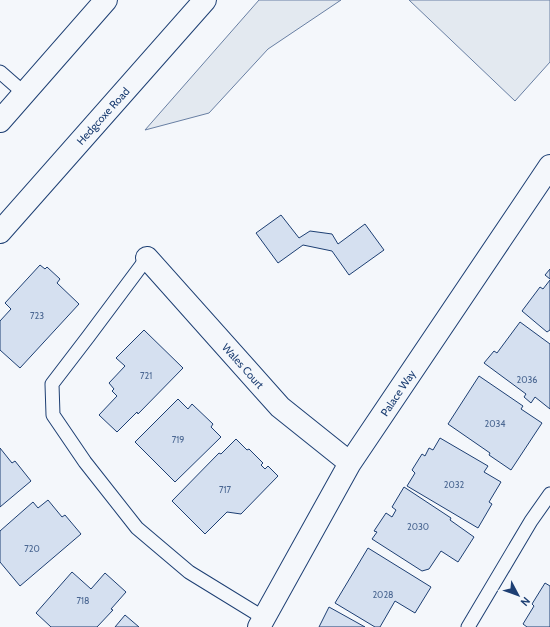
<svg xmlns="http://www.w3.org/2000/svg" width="550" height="627" font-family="Cabin,sans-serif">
	<rect width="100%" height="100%" fill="#f4f7fb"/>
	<!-- green -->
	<path fill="#e3e9f0" stroke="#687fa3" d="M259,0H341L268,49L209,113L145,130Z
		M409,0H550V62L515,101Z"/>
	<!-- building -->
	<path fill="#d5e0f0" stroke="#1d3f73" d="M281,215L299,238L310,231L332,234L338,244L365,224L384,250L349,275L332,251L303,245L278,263L256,233Z
		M40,265L45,269L47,267L60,279L57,283L79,304L20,368L0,350V321L11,309L5,303Z
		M550,269V279L545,275Z
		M550,280V330L547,332L522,311L540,287L543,289Z
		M520,322L550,344V409L535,397L531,403L524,397L526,394L484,363L494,351L497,353Z
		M144,330L183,368L138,414L137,412L117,432L99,415L117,396L112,391L114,389L109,383L125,366L116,358Z
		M479,376L523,406L521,409L542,423L511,470L489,455L490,453L448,424Z
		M178,399L188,409L192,404L213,424L211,427L221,437L175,482L135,442Z
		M440,438L488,466L484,472L501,482L489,502L492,504L478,528L407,486L415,473L412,470L422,454L425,456L429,448L433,450Z
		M236,439L247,450L249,449L263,463L261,465L265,469L268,466L278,476L241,514L227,512L205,534L172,501L219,453L221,454Z
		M0,448L12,463L15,461L31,481L0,507Z
		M404,487L451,518L450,520L474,537L458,562L441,551L429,569L422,571L372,539L377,532L374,531L386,513L392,517L396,510L392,507Z
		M48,500L62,517L65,515L81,534L20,586L0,562V531L33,502L38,508Z
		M368,548L431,587L415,613L395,601L380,627H375L335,603Z
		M72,572L91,589L105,573L126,592L111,609L113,610L97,627H51L36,613Z
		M545,583L550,586V627H527L523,624L534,606L532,604Z
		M329,607L365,627H319Z
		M125,615L139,627H115Z"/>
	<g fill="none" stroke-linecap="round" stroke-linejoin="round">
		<!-- service casing -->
		<g stroke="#1d3f73" stroke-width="15">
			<path id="service" d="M0,72L24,93
				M147,258L88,337L52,384L53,415L85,462L137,528L189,572L264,618
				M468,627L531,521L550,494"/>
		</g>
		<!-- minor casing -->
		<g stroke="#1d3f73" stroke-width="24">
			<path id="minor" d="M147,258L280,407L350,463
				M259,627L350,463L550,166"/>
		</g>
		<!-- secondary casing -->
		<g stroke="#1d3f73" stroke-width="24">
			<path id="secondary" d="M0,121L106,0
				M0,232L205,0"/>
		</g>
		<!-- service -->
		<use href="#service" stroke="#f4f7fb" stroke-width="13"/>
		<!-- minor -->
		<use href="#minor" stroke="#f4f7fb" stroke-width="22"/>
		<!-- secondary -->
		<use href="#secondary" stroke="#f4f7fb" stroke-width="22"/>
	</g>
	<g text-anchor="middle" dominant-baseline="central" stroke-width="3" stroke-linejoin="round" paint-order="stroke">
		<!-- number labels -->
		<g font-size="9" fill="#4b6792">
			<text x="37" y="315">723</text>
			<text x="146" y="375">721</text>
			<text x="527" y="379">2036</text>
			<text x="495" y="423">2034</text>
			<text x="178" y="439">719</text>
			<text x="454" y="484">2032</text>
			<text x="225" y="489">717</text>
			<text x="418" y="526">2030</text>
			<text x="32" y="548">720</text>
			<text x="383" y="594">2028</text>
			<text x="83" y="600">718</text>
		</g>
		<!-- street labels -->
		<g font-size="11" fill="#1d3f73" stroke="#f4f7fb">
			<text transform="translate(103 116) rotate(-48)">Hedgcoxe Road</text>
			<text transform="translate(243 366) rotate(48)">Wales Court</text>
			<text transform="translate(398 393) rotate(-56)">Palace Way</text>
		</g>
	</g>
	<!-- north arrow -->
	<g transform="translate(518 595) rotate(131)" stroke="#f4f7fb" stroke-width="3" paint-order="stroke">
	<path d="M0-3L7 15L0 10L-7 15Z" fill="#1d3f73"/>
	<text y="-6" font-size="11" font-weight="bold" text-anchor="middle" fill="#1d3f73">N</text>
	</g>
</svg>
